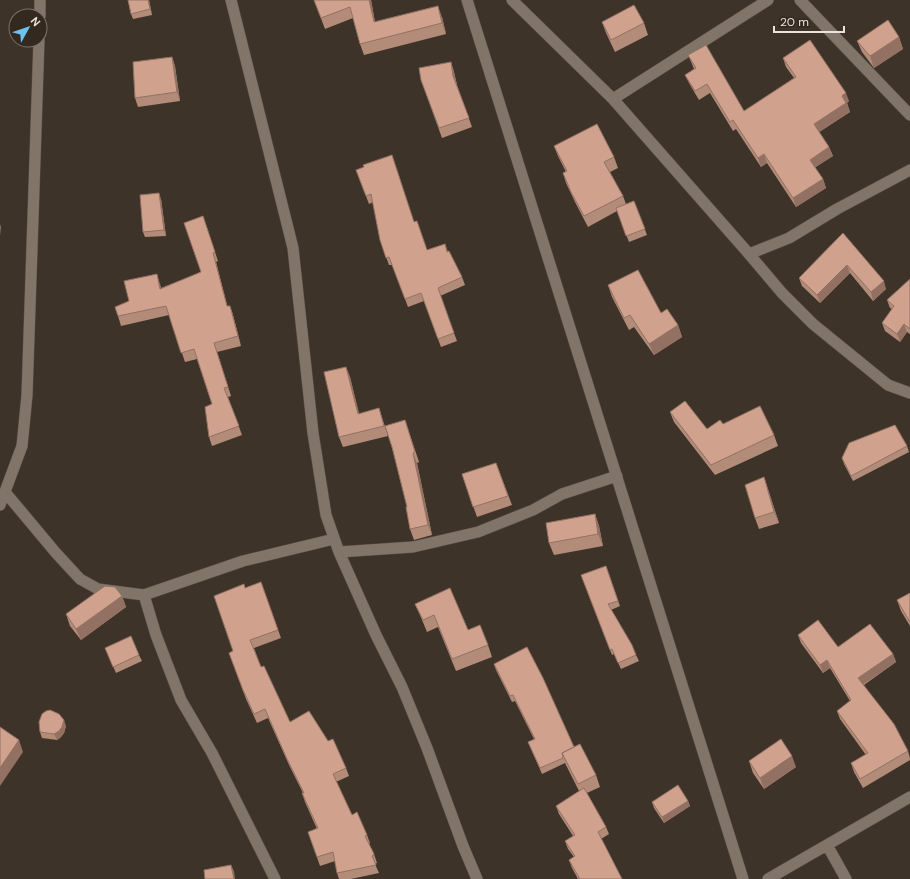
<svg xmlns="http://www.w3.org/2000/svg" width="910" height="879" font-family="'DM Sans',sans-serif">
	<rect width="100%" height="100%" fill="#3e3329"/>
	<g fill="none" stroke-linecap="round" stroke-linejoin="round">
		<!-- minor casing -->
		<g stroke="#584f46" stroke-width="12">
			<path id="minor" d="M231,0L293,248L313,433L326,515L339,552L376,635L402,687L427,748L463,846L477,879
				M467,0L743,879
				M512,0L613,99L749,254L782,293L813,324L888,385L910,393
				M800,0L910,115
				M40,16V0
				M613,99L768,0
				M749,254L789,238L837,209L910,170
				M5,492L56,553L80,579L98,589L144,595L243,561L334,539
				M0,505L22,446L27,395L39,40
				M339,552L413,547L478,532L533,510L562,494L617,476
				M144,595L156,635L181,700L212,753L275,879
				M827,845L846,879
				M768,879L910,797"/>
		</g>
		<!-- minor -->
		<use href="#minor" stroke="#817469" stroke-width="11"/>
	</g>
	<!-- wall -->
	<path fill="#b38b79" d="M149,0L152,15L133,19L131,14Z
		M314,0H371L375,22L442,17L446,34L364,55L360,44L353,18L325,29Z
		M602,22L644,23L648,35L615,52L606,33Z
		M899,37L903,49L874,68L862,52L857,41Z
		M688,55L744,111L794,78L786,67L783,58L849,101L847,103L850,112L819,132L829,147L833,156L815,167L823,179L826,188L796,207L767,163L761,167L736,129L733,131L710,93L699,100L689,83L685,75L694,69L692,64Z
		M172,57L175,66L180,101L138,107L135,98Z
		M451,62L454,72L457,85L472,127L442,138L421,80Z
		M554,146L614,157L618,168L610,172L623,196L626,204L634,201L647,235L629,242L617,211L588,227L575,202L566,183L563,173L566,172L558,156Z
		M356,170L415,222L427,250L445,244L448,252L462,277L465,285L440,296L457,341L441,347L424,301L408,307L392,265H389L380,240L373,202L369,204Z
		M161,199L166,236L145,237L143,232Z
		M203,216L218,261L216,262L227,306H230L233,315L241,346L217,352L231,396L228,397L242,435L212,446L209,437L212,404L197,359L185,362L169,315L121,326L118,316L129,301L160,284L161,288L201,272Z
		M843,233L886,289L873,301L850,273L820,303L802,286L799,278Z
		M910,279V334L907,332L900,342L885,331L882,323L892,309L890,308L887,300Z
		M608,285L661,313L678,325L682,337L654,355L634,327L629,330L612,297Z
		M346,367L350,377L359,414L379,408L388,436L343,447L339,437Z
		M670,412L707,429L723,424L774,435L778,446L715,475L674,422Z
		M405,420L419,462L417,463L432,535L414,540L410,529L407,507Z
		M907,446L909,452L853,481L844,464L842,458Z
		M496,463L512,505L477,517L462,474Z
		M764,477L779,523L759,529L755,518Z
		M595,514L599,526L603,546L554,555L549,543Z
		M606,566L620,606L611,610L636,655L639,661L621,669L614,654L612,655L581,575Z
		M261,582L281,638L254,648L261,667L290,722L328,741L346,768L349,776L336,782L352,815L367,835L370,843L369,844L374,854L377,863L375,864L379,873L351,879H339L337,873L335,861L320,866L308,832L317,829L305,802L302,793H303L290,767L268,718L257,723L246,699L229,653L233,651L245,588Z
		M910,593V626L901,611L897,600Z
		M122,596L126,607L81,640L70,626L66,614Z
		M415,604L468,630L488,645L492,657L456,671L438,627L427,632L420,615Z
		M798,635L838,647L893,654L896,662L864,685L908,751L910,758V760L863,788L854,772L851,763L866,755L840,719L837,711L850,701L830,668L823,673L801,643Z
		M105,648L139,655L142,661L116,673Z
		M494,664L574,747L596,775L600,787L587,793L606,827L609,834L601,839L622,879H578L572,868L569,860L574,857L568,849L565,841L573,836L559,814L556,806L579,791L565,763L542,774L528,742L534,739L515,701L512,702L496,670Z
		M66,726L64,733L61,737L57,740L42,738L40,732Z
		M749,761L796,767L764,789L753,773Z
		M688,801L690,806L664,823L654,808L652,802Z"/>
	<!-- shaded-wall -->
	<path fill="#927163" d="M148,0H149L152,15L150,9Z
		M369,0H371L377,33L374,22Z
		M438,6L442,17L446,34L442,23Z
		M899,37L903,49L874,68L870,56Z
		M172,57L175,66L180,101L177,92Z
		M451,62L454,72L457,85L453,76Z
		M846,93L849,101L847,103L850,112L818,133L814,124Z
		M829,147L833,156L813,169L810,160Z
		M764,154L767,163L761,167L758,158Z
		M823,179L826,188L796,207L793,198Z
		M159,193L161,199L166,236L164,230Z
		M0,224L1,227L0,236Z
		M213,253L216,262L230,316L227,306Z
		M847,265L850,273L820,303L817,295Z
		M157,274L160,284L163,298L160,289Z
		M884,281L886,289L873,301L871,292Z
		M230,306L233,315L241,346L238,336Z
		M904,324L907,332L900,342L897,334Z
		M678,325L682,337L654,355L649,344Z
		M346,367L350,377L362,425L358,414Z
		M413,453L417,463L432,535L428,525Z
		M764,477L768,489L779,523L774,512Z
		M595,514L599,526L603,546L598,534Z
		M122,596L126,607L81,640L76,629Z
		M893,654L896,662L861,686L858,678Z
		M827,660L830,668L823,673L820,665Z
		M64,720L66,726L64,733L61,737L57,740L54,734Z
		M19,740L23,752L0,786V768Z
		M792,756L796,767L764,789L760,778Z
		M688,801L690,806L664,823L662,817Z
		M231,865L234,871L235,879H234Z"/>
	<!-- building -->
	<path fill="#d0a28d" stroke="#927163" d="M128,0H148L150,9L131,14Z
		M314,0H369L374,22L438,6L442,23L360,44L350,7L321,18Z
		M634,5L644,23L611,40L602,22Z
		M888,20L899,37L870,56L857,41Z
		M810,40L846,93L842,96L846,103L814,124L829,147L810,160L823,179L793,198L764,154L758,158L733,120L730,122L707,84L695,91L685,75L696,68L688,55L706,45L744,111L796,77L783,58Z
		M172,57L177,92L135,98L133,62Z
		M451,62L453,76L469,118L439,128L421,80L419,68Z
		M597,124L614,157L604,162L623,196L584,216L571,192L563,173L567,171L554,146Z
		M392,155L414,222L417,221L427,250L445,244L447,252L449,251L462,277L438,288L454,333L438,339L421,293L405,299L389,257L386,258L380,240L371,194L366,196L356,170L364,167L363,165Z
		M159,193L164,230L143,232L140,195Z
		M634,201L645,229L626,236L616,208Z
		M203,216L215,252L213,253L227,306H230L238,336L214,343L228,387L224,388L239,426L209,437L205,407L212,404L194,349L181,353L166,306L118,316L115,307L129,301L124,281L157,274L160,289L201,272L184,223Z
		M843,233L884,281L871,292L847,265L817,295L799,278Z
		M638,270L661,313L667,309L678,325L649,344L630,315L624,318L608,285Z
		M910,279V329L904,324L897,334L882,323L894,306L887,300Z
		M346,367L358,414L379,408L384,426L339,437L324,372Z
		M685,401L707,429L720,420L723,424L760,406L774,435L711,465L670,412Z
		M405,420L415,452L413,453L428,525L410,529L406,507H407L392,447L385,426Z
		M895,425L907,446L851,476L842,458L849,443Z
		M496,463L508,496L473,507L462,474Z
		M764,477L774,512L755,518L745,485Z
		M595,514L598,534L549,543L546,523Z
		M606,566L618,601L608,604L632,645L636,655L618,663L612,649L610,650L581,575Z
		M261,582L278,630L250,640L261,667L264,666L290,722L309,711L328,741L333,739L346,768L333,774L352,815L357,812L367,835L365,836L374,854L372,856L376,865L337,873L333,852L317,857L308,832L318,828L302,793H304L287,759L265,709L254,714L243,690L229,653L233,651L214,596L244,584L245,588Z
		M105,586L115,587L122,596L76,629L66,614Z
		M450,588L468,630L480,625L488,645L452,659L434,615L423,620L415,604Z
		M910,593V622L897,600Z
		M818,620L838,647L870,624L893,654L858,678L894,724L908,751L860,779L851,763L868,753L837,711L851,700L827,660L820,665L798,635Z
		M131,636L139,655L113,667L105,648Z
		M527,647L543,678L574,747L562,753L563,758L540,768L528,742L535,739L513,695L510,696L494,664Z
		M50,710L59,714L64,720L62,727L59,731L54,734L40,732L39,722L42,714L46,711Z
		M0,727L19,740L0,768Z
		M781,739L792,756L760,778L749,761Z
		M580,744L596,775L578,784L562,753Z
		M678,785L688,801L662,817L652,802Z
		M584,788L606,827L598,832L622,879H580L569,860L575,856L565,841L575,835L556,806Z
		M231,865L234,879H205L204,870Z"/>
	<!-- north arrow -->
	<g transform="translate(28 28) rotate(50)"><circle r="19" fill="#34291f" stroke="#7d736b"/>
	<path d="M0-3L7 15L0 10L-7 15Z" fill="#6dc2f3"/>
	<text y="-6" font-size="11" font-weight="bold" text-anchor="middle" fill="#ebe3dd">N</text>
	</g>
	<!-- scale -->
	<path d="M774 26v6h70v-6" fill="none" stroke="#ebe3dd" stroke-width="2"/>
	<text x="780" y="26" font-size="12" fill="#ebe3dd" stroke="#34291f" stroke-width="3" paint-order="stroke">20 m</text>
</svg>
